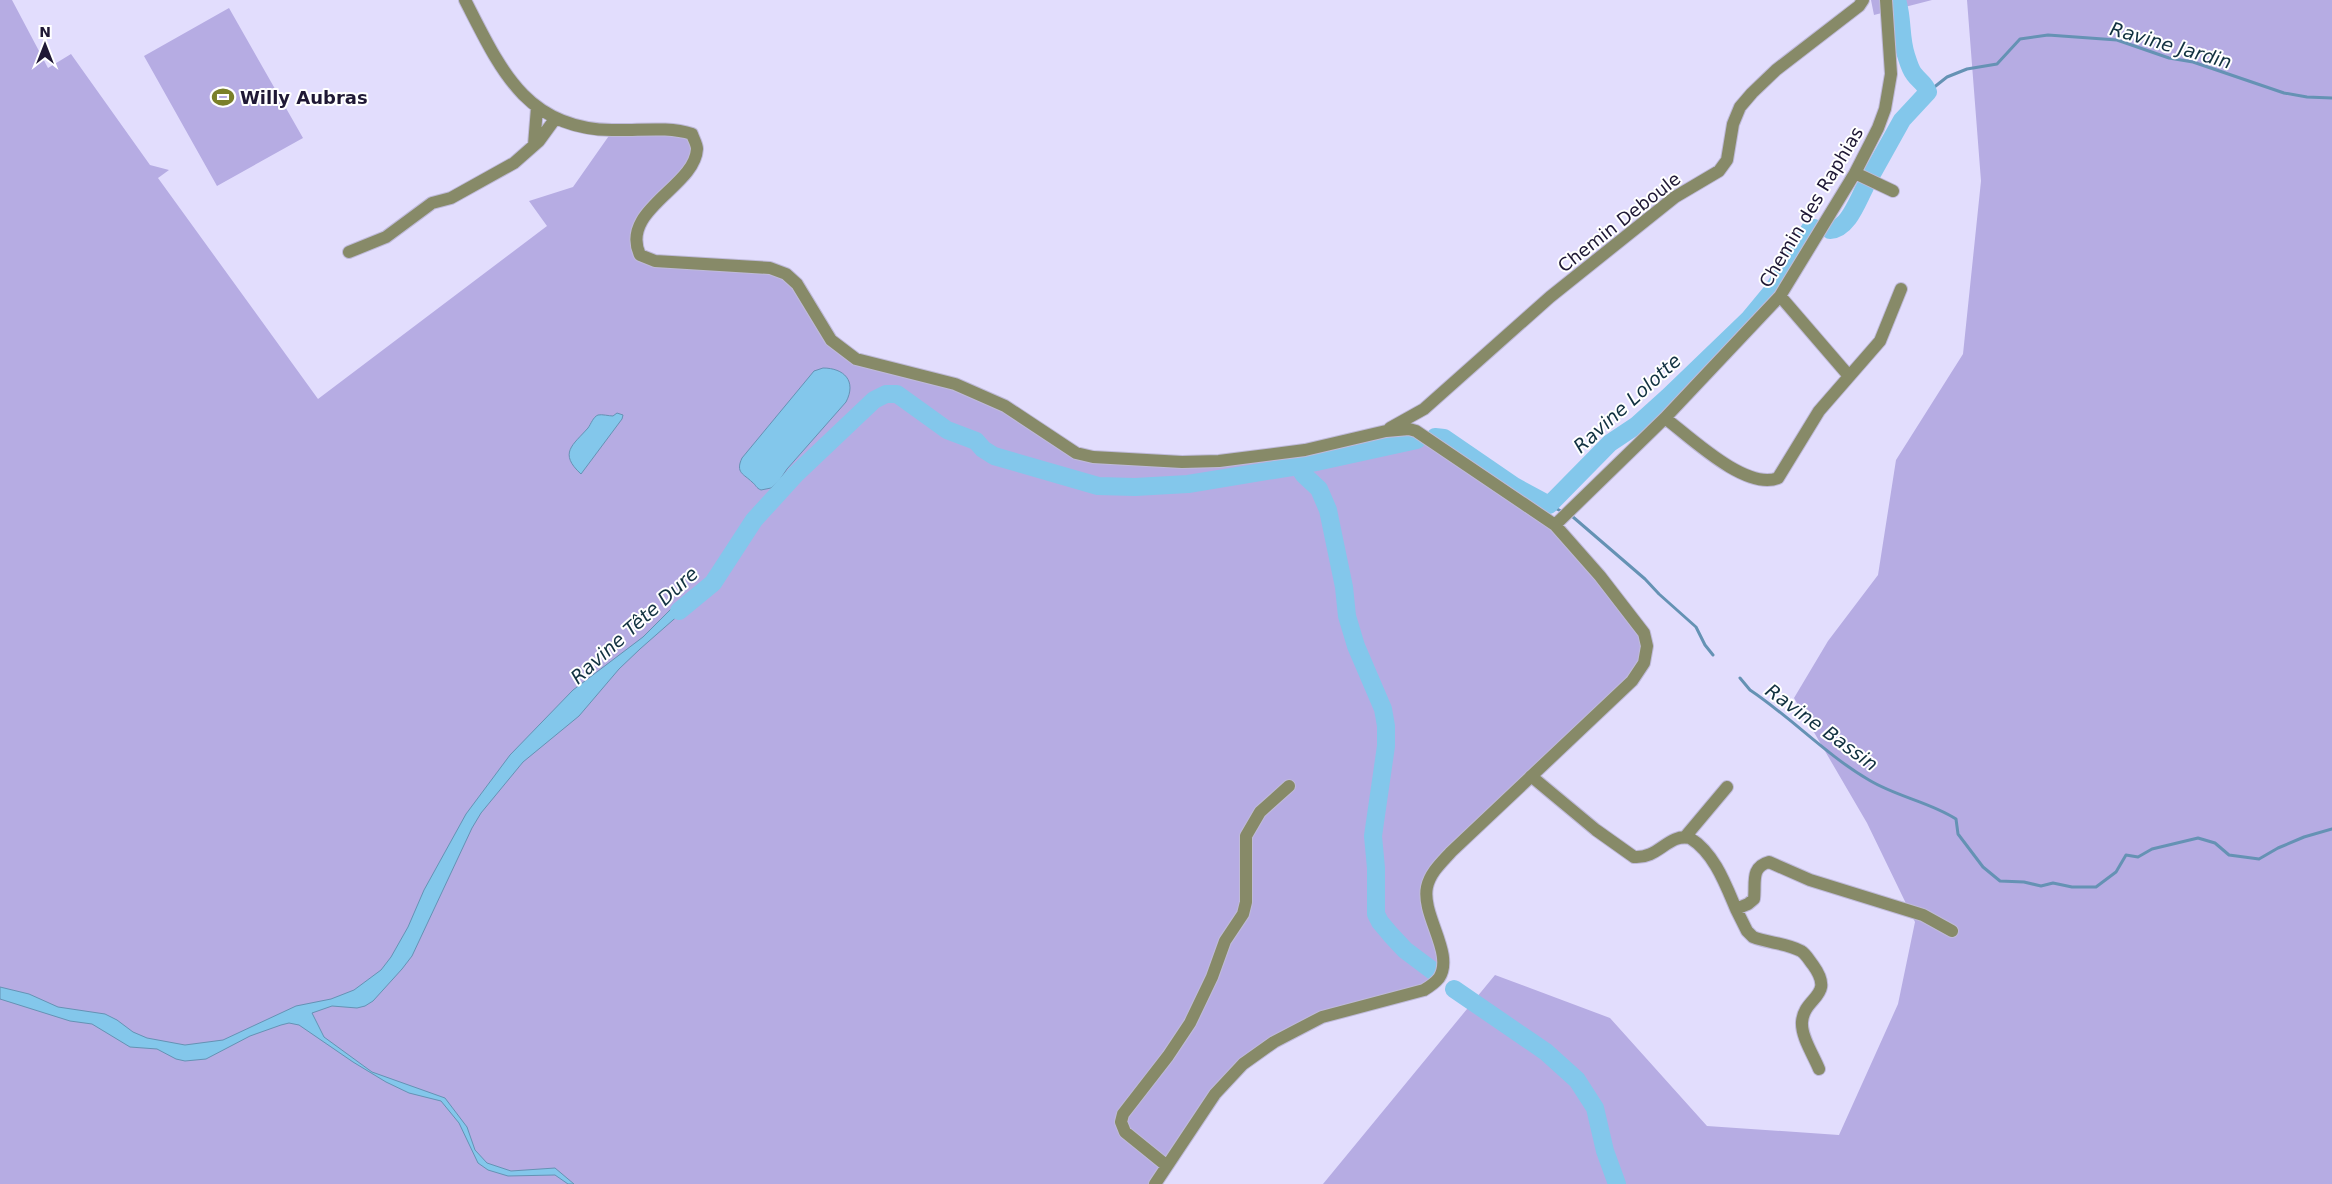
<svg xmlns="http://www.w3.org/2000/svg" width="2332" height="1184" font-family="'DejaVu Sans',sans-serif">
	<rect width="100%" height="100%" fill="#e2ddfd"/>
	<!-- green -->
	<path fill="#b6ace3" d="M0,0H12L48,68L71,54L150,165L169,170L158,178L318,399L547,226L529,201L573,187L613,130H680L697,148L642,222L640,255L786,274L831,340L856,359L955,384L1076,453L1182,462L1409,429L1555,525L1644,633V663L1451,852L1427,888L1442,954L1436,981L1322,1017L1243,1064L1155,1184H0Z
		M1871,0H1932L1874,15Z
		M1967,0H2332V1184H1323L1495,975L1610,1018L1707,1126L1839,1135L1898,1004L1915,922L1867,823L1794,698L1828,641L1878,575L1896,460L1963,354L1981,181Z
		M229,8L303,138L217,186L144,56Z"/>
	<!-- water -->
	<path fill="#83c7eb" stroke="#6592b4" d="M823,368C844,368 857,381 846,402L787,469L779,481L771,488L761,490C756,488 756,485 752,482C744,474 735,473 742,458L814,371Z
		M617,413L623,415L622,419L581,474C558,453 573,445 588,428C591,424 593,417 598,415C602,414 609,416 613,416Z
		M699,597L697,603L681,613L640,649L619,669L579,716L523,762L481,813L472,828L412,956L402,969L373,1001L365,1006L357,1008L332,1006L312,1013L324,1037L372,1072L445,1098L467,1127L475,1150L487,1163L511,1171L555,1168L574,1184H568L555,1175L508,1176L488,1170L478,1163L459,1123L441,1101L409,1093L386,1082L353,1062L299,1025L289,1023L281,1025L250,1036L206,1059L185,1061L176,1059L157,1049L130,1047L92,1024L70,1021L0,999V987L29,994L58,1007L105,1014L117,1020L133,1032L147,1038L185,1045L223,1040L296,1006L331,999L354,990L381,970L391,957L408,927L424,890L466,814L510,755L573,690L643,637L676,604L684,599Z"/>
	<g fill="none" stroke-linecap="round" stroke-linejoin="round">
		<!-- stream -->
		<path stroke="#6592b4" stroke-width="3" d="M1928,92L1947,77L1967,69L1997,64L2020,39L2048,35L2117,40L2169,58L2193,62L2284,93L2307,97L2332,98
			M1549,505L1561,511
			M1573,517L1645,579L1659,594L1696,627L1705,645L1713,655
			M1740,678L1750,690C1792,718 1826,755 1869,780C1897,797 1930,802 1956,819L1958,834L1983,867L2000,881L2024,882L2041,886L2053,883L2072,887H2096L2116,872L2126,855L2138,857L2152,849L2198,838L2215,843L2229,855L2259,859L2278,848L2304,837L2332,829"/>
		<!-- river -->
		<path stroke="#83c7eb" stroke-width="18" d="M1873,172L1902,120L1928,92C1925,83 1919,81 1914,74C1910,69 1908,61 1906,55C1900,37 1903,18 1897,0
			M1830,230C1848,229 1857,202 1865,187
			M1435,437L1444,438L1514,486L1549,505L1610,443L1637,425L1668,397L1749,319L1773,290L1810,229L1814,228
			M1298,466L1304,475L1319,489L1328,510L1344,587L1347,616L1356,646L1383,709L1386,726V746L1373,836L1376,868V914L1380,922L1391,935L1405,950L1433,971
			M679,611L713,583L754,520L796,474L874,400L886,394H897L947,430L976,441L983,449L994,456L1098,486L1135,487L1188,484L1298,466L1417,440
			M1454,989L1546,1052L1577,1080L1595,1108L1605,1151L1617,1184"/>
		<!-- minor casing -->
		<g stroke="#bfbad9" stroke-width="14">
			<path id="minor" d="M465,0C500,68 525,129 612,130C638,131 667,126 692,134C693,138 697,144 697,149C695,187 619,210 640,255L655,261L770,268L786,274L797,284L831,340L856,359L955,384L1005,406L1076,453L1093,457L1182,462L1219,461L1305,450L1386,431L1409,429L1416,431L1555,525L1600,576L1644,633L1647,646L1644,663L1632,681L1451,852C1441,863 1430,873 1427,887C1421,915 1455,954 1439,978C1435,983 1429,987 1424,990L1322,1017L1274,1042L1243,1064L1215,1094L1155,1184
				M534,145L537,108
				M1855,173L1893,191
				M349,252L386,237L432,203L451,198L514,163L539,141L555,119
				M1780,296L1849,376
				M1665,418C1690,437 1746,491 1778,478L1819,411L1880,341L1901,289
				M1390,428L1424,409L1550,297L1675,197L1719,171L1727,160L1733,124L1740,107L1752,93L1776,70L1859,6L1863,0
				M1555,525L1665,418L1780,296L1855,173L1878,128L1885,109L1891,74L1886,0
				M1531,776L1596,830L1634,857C1659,859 1668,833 1690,838C1714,853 1725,883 1736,909L1748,904L1754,899C1756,883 1750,867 1769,862L1810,880L1923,915L1952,931
				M1685,837L1727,787
				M1736,909L1747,931L1753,937C1768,943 1786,943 1801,951C1806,954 1809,960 1813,965C1836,997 1804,996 1802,1022C1801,1037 1814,1056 1819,1069
				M1167,1166L1125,1132L1121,1122L1123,1114L1168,1056L1190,1023L1212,977L1225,941L1243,914L1246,902V836L1260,812L1289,786"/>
		</g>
		<!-- minor -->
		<use href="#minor" stroke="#878a68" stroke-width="12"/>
	</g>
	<!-- icons -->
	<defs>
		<g id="stadium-bare" transform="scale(1.725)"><path d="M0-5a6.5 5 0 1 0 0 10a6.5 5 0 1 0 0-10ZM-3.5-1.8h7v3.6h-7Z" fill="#7b802a" stroke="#fff" stroke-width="2.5" paint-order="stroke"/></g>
	</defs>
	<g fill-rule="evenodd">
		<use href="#stadium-bare" x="223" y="97"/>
	</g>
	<g text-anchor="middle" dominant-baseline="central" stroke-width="4" stroke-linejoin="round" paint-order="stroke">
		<!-- poi labels -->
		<g font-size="18" font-weight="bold" fill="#1f1835" stroke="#fff" text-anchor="start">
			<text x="240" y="97">Willy Aubras</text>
		</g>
		<!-- street labels -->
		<g font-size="18" fill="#1f1835" stroke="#fff">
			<text transform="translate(1811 207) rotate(-59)">Chemin des Raphias</text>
			<text transform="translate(1619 222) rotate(-38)">Chemin Deboule</text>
		</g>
		<!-- water labels -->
		<g font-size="19" font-style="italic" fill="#113140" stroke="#fff">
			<text transform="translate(2171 45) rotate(16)">Ravine Jardin</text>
			<text transform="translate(1627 403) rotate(-42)">Ravine Lolotte</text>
			<text transform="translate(634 625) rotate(-42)">Ravine Tête Dure</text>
			<text transform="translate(1822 727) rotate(36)">Ravine Bassin</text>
		</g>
	</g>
	<!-- north arrow -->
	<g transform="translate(45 45)" stroke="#ffffff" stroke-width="4" paint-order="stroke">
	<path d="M0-4L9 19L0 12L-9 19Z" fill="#1f1835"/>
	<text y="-8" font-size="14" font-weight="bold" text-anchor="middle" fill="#1f1835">N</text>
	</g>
</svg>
